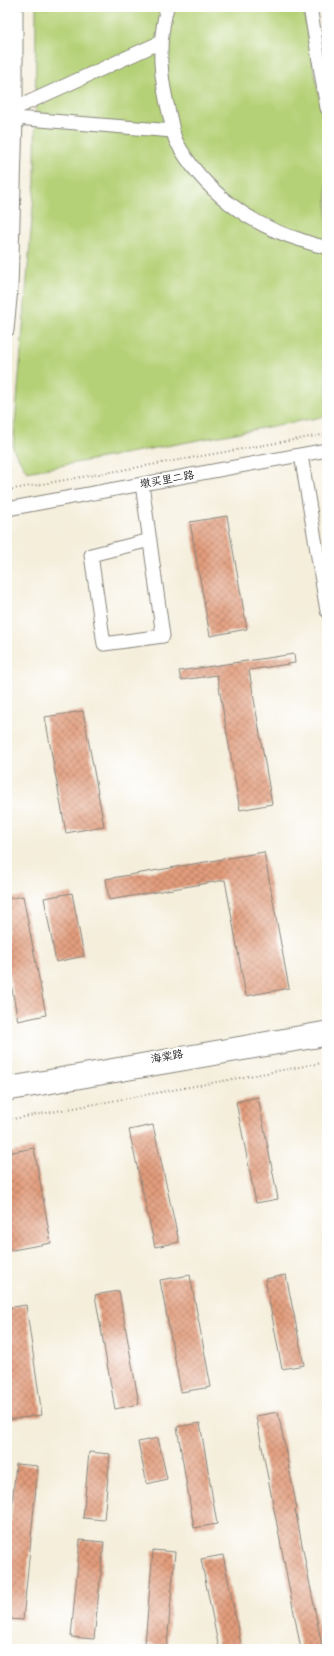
<svg xmlns="http://www.w3.org/2000/svg" width="334" height="1656" font-family="'Patrick Hand','LXGW WenKai TC',sans-serif">
	<defs>
		<pattern id="building-cross-hatch" width="8" height="8" patternUnits="userSpaceOnUse"><rect width="8" height="8" fill="#e29c7b"/><path d="M0 0l8 8M0 8l8-8" fill="none" stroke="#b67e64"/></pattern>
	</defs>
	<rect width="100%" height="100%" fill="#fff"/>
	<filter id="ink" filterUnits="userSpaceOnUse"><feTurbulence type="fractalNoise" baseFrequency=".025" numOctaves="2"/><feDisplacementMap in="SourceGraphic" scale="8" xChannelSelector="R" yChannelSelector="G"/><feConvolveMatrix kernelMatrix="1 2 1 2 8 2 1 2 1" color-interpolation-filters="sRGB"/></filter>
	<filter id="wash" filterUnits="userSpaceOnUse"><feTurbulence type="fractalNoise" baseFrequency=".012" numOctaves="4" result="noise"/><feDisplacementMap in="SourceGraphic" scale="16" xChannelSelector="R" yChannelSelector="G"/><feGaussianBlur stdDeviation="0.9" result="paint"/><feColorMatrix in="noise" values="0 0 0 0 0 0 0 0 0 0 0 0 0 0 0 0 0 1.4 0 .05"/><feComposite in="paint" operator="in"/></filter>
	<g filter="url(#wash)">
		<rect width="100%" height="100%" fill="#f4eedb"/>
		<!-- green -->
		<path fill="#b5d177" stroke="#68764a" d="M36,7H303L327,142V416L27,472L13,449L35,183Z"/>
		<g id="blocks">
			<!-- building -->
			<path fill="url(#building-cross-hatch)" d="M227,516L247,629L210,636L190,522Z
				M294,654L295,663L249,670L272,804L240,810L217,675L181,680L179,671Z
				M83,711L104,826L66,833L45,717Z
				M264,852L289,988L246,996L225,880L109,900L106,879Z
				M72,893L84,956L56,962L44,898Z
				M23,896L46,1015L18,1021L7,963V899Z
				M258,1097L278,1199L256,1203L236,1102Z
				M153,1125L179,1242L155,1247L129,1130Z
				M34,1148L51,1243L7,1251V1153Z
				M190,1275L211,1387L181,1392L160,1280Z
				M286,1275L304,1365L282,1369L265,1279Z
				M119,1291L139,1404L115,1409L95,1295Z
				M26,1305L42,1415L7,1420V1308Z
				M278,1412L297,1509H295L322,1646L307,1649H301L256,1416Z
				M200,1423L217,1524L194,1528L177,1427Z
				M158,1438L167,1479L147,1484L138,1442Z
				M89,1452L110,1454L104,1520L83,1518Z
				M16,1464L38,1466L23,1620L7,1619V1559Z
				M80,1540L104,1542L94,1639L71,1637Z
				M153,1550L175,1552L167,1646L145,1644Z
				M223,1555L242,1649H219L201,1559Z"/>
		</g>
	</g>
	<g filter="url(#ink)">
		<use href="#blocks" fill-opacity="0" stroke="#88857c" stroke-width="1"/>
		<g fill="none" stroke-linecap="round" stroke-linejoin="round">
			<!-- minor casing -->
			<g stroke="#88857c" stroke-width="15">
				<path id="minor" d="M167,7C157,48 160,77 170,117C172,125 173,134 176,141C202,189 249,225 301,240C309,243 318,246 327,247
					M310,7L327,108
					M16,108L161,42
					M16,118L173,131
					M7,330L11,288L16,118V7
					M301,455L327,611
					M142,484L163,636L104,644L91,555L150,540
					M7,509L327,450
					M7,1084L327,1028
					M7,1094L327,1039"/>
			</g>
			<!-- path -->
			<path stroke="#88857c" stroke-width="2" stroke-dasharray="1 3" stroke-linecap="butt" d="M8,490L327,434
				M7,1120L327,1062"/>
			<!-- minor -->
			<use href="#minor" stroke="#fff" stroke-width="13"/>
		</g>
	</g>
	<g text-anchor="middle" dominant-baseline="central" stroke-width="4" stroke-linejoin="round" paint-order="stroke">
		<!-- street labels -->
		<g font-size="11" fill="#1c1c1c" stroke="#fff">
			<text transform="translate(167 479) rotate(-10)">墩买里二路</text>
			<text transform="translate(167 1056) rotate(-10)">海棠路</text>
		</g>
	</g>
	<!-- margin -->
	<rect width="334" height="1656" fill="none" stroke="#fff" stroke-width="24"/>
</svg>
